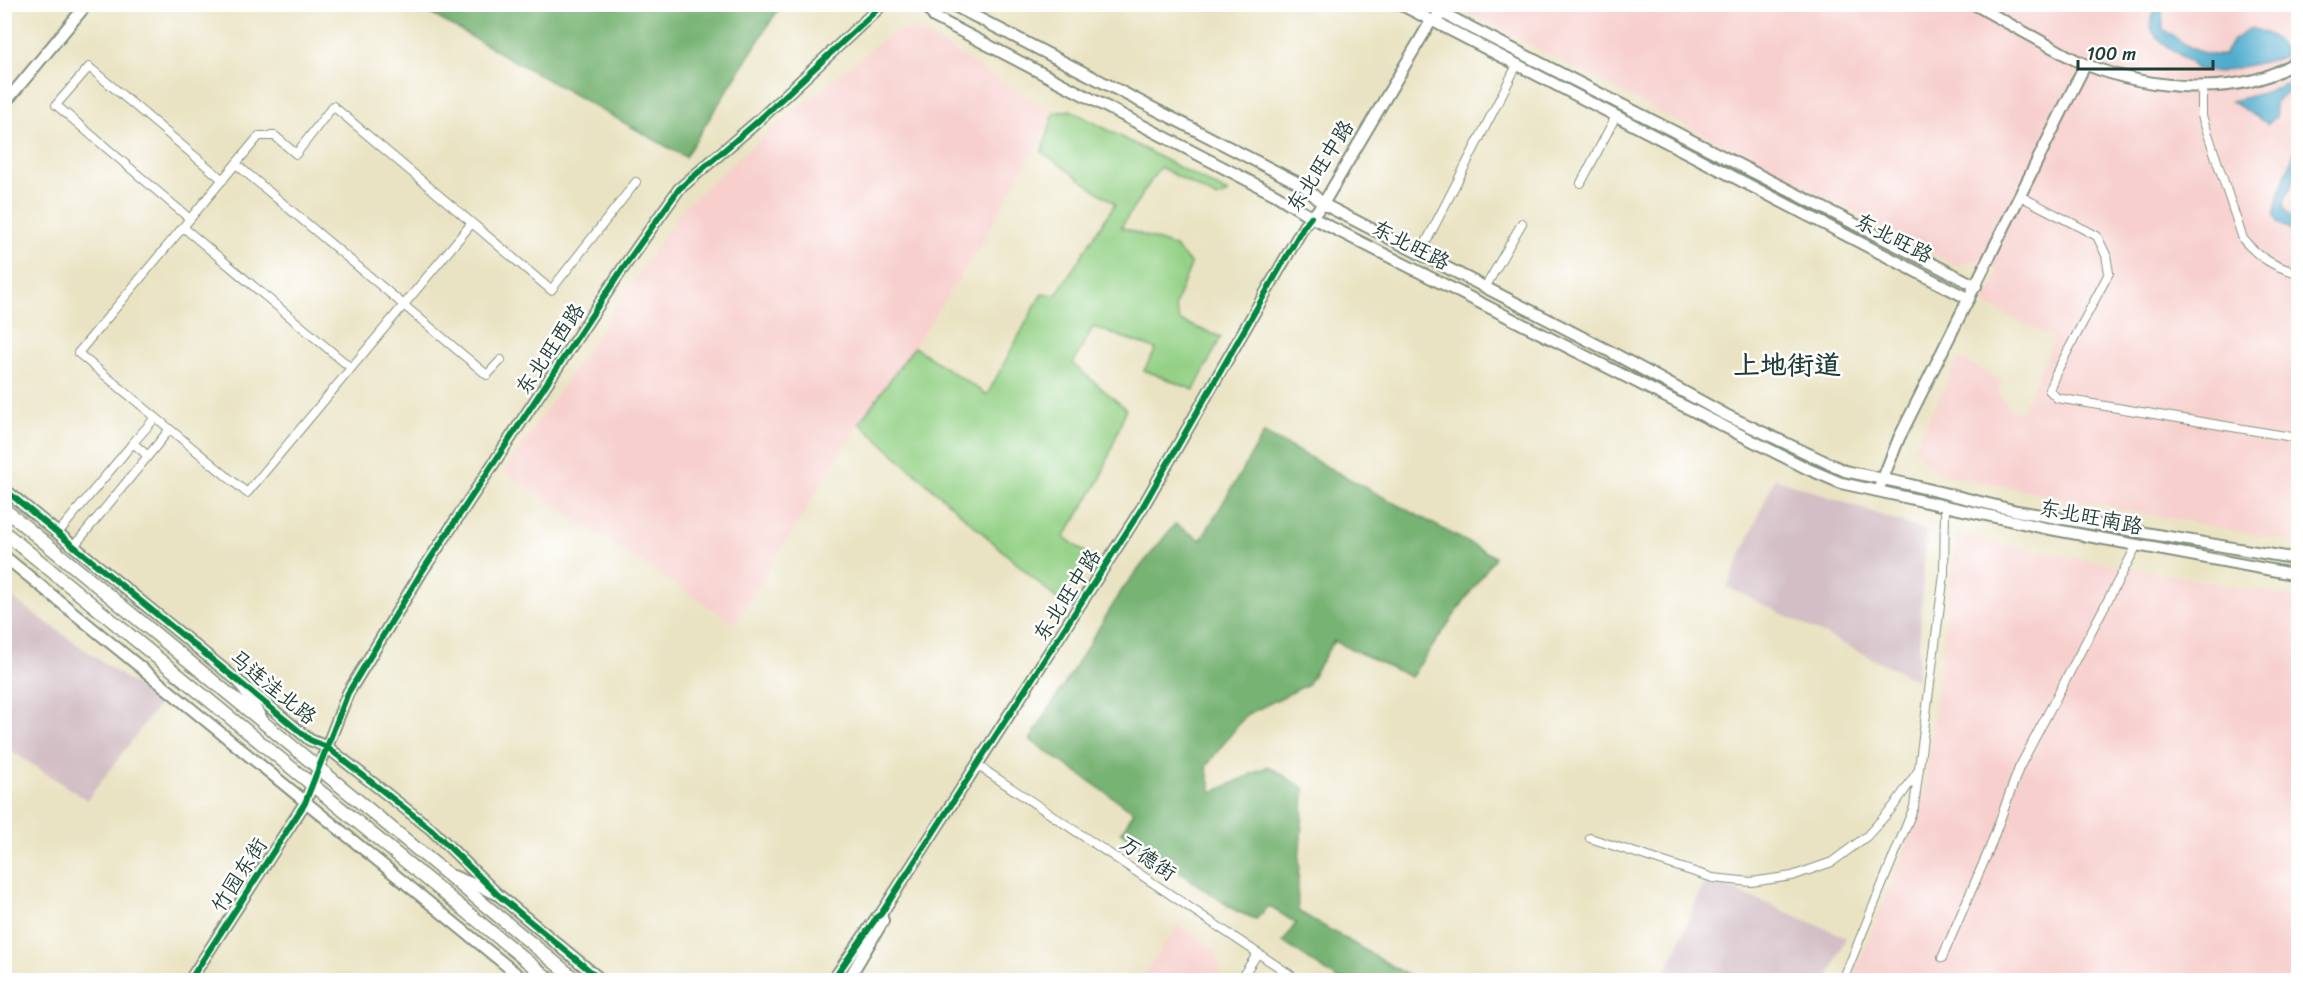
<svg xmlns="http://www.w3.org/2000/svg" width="2303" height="985" font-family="Sriracha,'LXGW WenKai TC',sans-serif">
	<rect width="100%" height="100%" fill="#fff"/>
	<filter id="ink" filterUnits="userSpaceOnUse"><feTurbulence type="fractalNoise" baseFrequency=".0167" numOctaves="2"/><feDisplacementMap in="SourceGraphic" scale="12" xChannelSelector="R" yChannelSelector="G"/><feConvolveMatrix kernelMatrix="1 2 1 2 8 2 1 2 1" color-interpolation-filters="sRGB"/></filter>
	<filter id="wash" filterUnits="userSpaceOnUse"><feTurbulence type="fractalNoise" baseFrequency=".008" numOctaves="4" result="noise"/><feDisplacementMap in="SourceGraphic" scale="24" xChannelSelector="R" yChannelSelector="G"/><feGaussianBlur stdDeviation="1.35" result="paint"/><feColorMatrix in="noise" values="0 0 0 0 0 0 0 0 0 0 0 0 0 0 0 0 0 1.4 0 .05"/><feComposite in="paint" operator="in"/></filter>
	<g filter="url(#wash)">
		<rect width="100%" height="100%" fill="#eae3c3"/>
		<!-- built -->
		<path fill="#f7d0ce" d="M1453,5H2298V543L1935,473L1914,448L1959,358L2003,381L1998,391L2008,408L2022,412L2054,339L1983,303L1999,272L1975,260L1956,265Z
			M919,30L1054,113L979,248L914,347L859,423L735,624L504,472L684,207L752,146L891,33Z
			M1956,536L2298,598V980H1852L1923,805Z
			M1178,925L1215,949L1221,978L1219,980H1140Z"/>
		<!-- industrial -->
		<path fill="#d2bec4" d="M1775,478L1926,531L1917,680L1727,587Z
			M5,593L160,703L87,800L5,747Z
			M1706,878L1846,937L1828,980H1663Z"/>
		<!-- green -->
		<path fill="#94d186" stroke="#5a875d" stroke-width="1.5" d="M1070,110L1228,193L1217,198L1160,167L1121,227L1175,247L1191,264L1175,306L1180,321L1221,337L1194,390L1144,370L1156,349L1093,327L1073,364L1126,409L1100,480L1064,537L1091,557L1059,601L859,423L914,347L987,395L1042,293L1056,295L1115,204L1042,152L1054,113Z"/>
		<!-- forest -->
		<path fill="#77b373" stroke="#4b7854" stroke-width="1.5" d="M415,5H781L685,157Z
			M1264,433L1495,557L1411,677L1334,641L1307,685L1246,715L1206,766L1212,793L1268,766L1304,788C1303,829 1296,870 1298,911L1409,976V980H1339L1283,942L1296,923L1269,906L1256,919L1236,911L1121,832L1134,812L1030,740L1124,587L1175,524L1201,540Z"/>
		<!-- water -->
		<path fill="#4faccd" stroke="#377480" stroke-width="1.5" d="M2154,5H2161L2162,7L2163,29C2182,43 2200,57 2224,55L2233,40L2251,28C2267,33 2282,38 2286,57L2219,72L2196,69C2185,55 2156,44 2151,27C2149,20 2154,12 2154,5Z
			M2292,82L2298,83V90L2285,94L2275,103L2276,117L2268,124L2231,101L2263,93Z
			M2298,143C2299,158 2296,175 2290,190C2287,196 2282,201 2284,208C2287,214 2293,218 2298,221V232L2279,224L2274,214L2283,182Z"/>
	</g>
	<g filter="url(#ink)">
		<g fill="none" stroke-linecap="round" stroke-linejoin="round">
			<!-- minor casing -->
			<g stroke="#84907c" stroke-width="10">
				<path id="minor" d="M2202,86V116L2243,239C2259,258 2275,267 2298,273
					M333,106L472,223L247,493L78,353L259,136H275L296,154Z
					M236,164L487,375L501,360
					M1581,183L1616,116
					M2020,196L2097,236L2106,255L2109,273L2055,375L2049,390L2057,398L2298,438
					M190,219L56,105L89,67L223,180
					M472,223L551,290L636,182
					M183,227L351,368
					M1421,252L1517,65
					M1486,286L1522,223
					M2296,438L2298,426
					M133,443L155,418
					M148,456L169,430
					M58,533L133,443L148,456L74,546
					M977,765L1298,980
					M1590,838L1713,878L1751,882L1792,876L1832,862L1867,836L1893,807L1918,771
					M1942,958L1989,850L2019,768L2137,545
					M1240,980L1258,953
					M1843,980L1914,807L1944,574L1945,506"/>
			</g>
			<!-- tertiary casing -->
			<g stroke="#84907c" stroke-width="14">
				<path id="tertiary" d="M1400,4L1969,299
					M1425,4L1976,286
					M1974,4C1998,18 2022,31 2046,44C2060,51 2073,60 2087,65C2148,89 2242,100 2298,60
					M4,104L87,4
					M4,489L310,740L327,747L431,829L497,894L601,980
					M1878,491L1899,438L2085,65
					M4,556L524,980
					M190,980L305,803L348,693L421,573L623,268L679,189L757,122L883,4
					M833,980L877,917L881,914L1142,508L1304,226L1323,204L1431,21L1443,14
					M848,980L883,921L881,914"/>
			</g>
			<!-- secondary casing -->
			<g stroke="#84907c" stroke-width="14">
				<path id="secondary" d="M926,4L934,17L1276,195L1311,217L1808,469L1841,483L2045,528L2298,575
					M951,4L1304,186L1323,204L1611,352L1726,415L1845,471L1907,484L2017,511L2298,559
					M239,682L262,719
					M453,876L497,894"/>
			</g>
			<!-- primary casing -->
			<g stroke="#84907c" stroke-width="15">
				<path id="primary" d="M4,509L576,980
					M4,532L550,980"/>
			</g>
			<!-- minor -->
			<use href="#minor" stroke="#fff" stroke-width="8"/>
			<!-- tertiary -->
			<use href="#tertiary" stroke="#fff" stroke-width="10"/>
			<!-- secondary -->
			<use href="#secondary" stroke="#fff" stroke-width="10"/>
			<!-- primary -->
			<use href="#primary" stroke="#fff" stroke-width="12"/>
			<!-- cycleway casing -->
			<g stroke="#fff" stroke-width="10">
				<path id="cycleway" d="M4,489L310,740L327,747L431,829L497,894L601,980
					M190,980L305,803L348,693L421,573L623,268L679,189L757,122L883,4
					M833,980L877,917L881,914L1142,508L1304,226L1311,217"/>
			</g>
			<!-- cycleway -->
			<use href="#cycleway" stroke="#00873e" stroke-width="6"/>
		</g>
	</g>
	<g text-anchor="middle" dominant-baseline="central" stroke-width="5" stroke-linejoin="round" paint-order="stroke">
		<!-- street labels -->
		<g font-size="21" fill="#1f3d34" stroke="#fff">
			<text transform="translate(1320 166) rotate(-57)">东北旺中路</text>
			<text transform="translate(1894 238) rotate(27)">东北旺路</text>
			<text transform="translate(1411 245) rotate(27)">东北旺路</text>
			<text transform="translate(550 349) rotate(-56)">东北旺西路</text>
			<text transform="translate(2091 517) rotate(11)">东北旺南路</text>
			<text transform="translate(1067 595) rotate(-57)">东北旺中路</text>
			<text transform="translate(273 687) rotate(39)">马连洼北路</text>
			<text transform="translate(1148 858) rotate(34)">万德街</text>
			<text transform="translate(239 875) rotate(-57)">竹园东街</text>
		</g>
		<!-- district labels -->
		<g font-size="27" font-weight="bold" fill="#1f3d34" stroke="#fff">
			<text x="1787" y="365">上地街道</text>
		</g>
	</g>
	<!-- margin -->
	<rect width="2303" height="985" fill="none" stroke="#fff" stroke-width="24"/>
	<!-- scale -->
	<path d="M2078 60v9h135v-9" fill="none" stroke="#1f3d34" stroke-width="3"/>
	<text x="2087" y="60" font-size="18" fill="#1f3d34" stroke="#ffffff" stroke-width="4.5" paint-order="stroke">100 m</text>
</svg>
